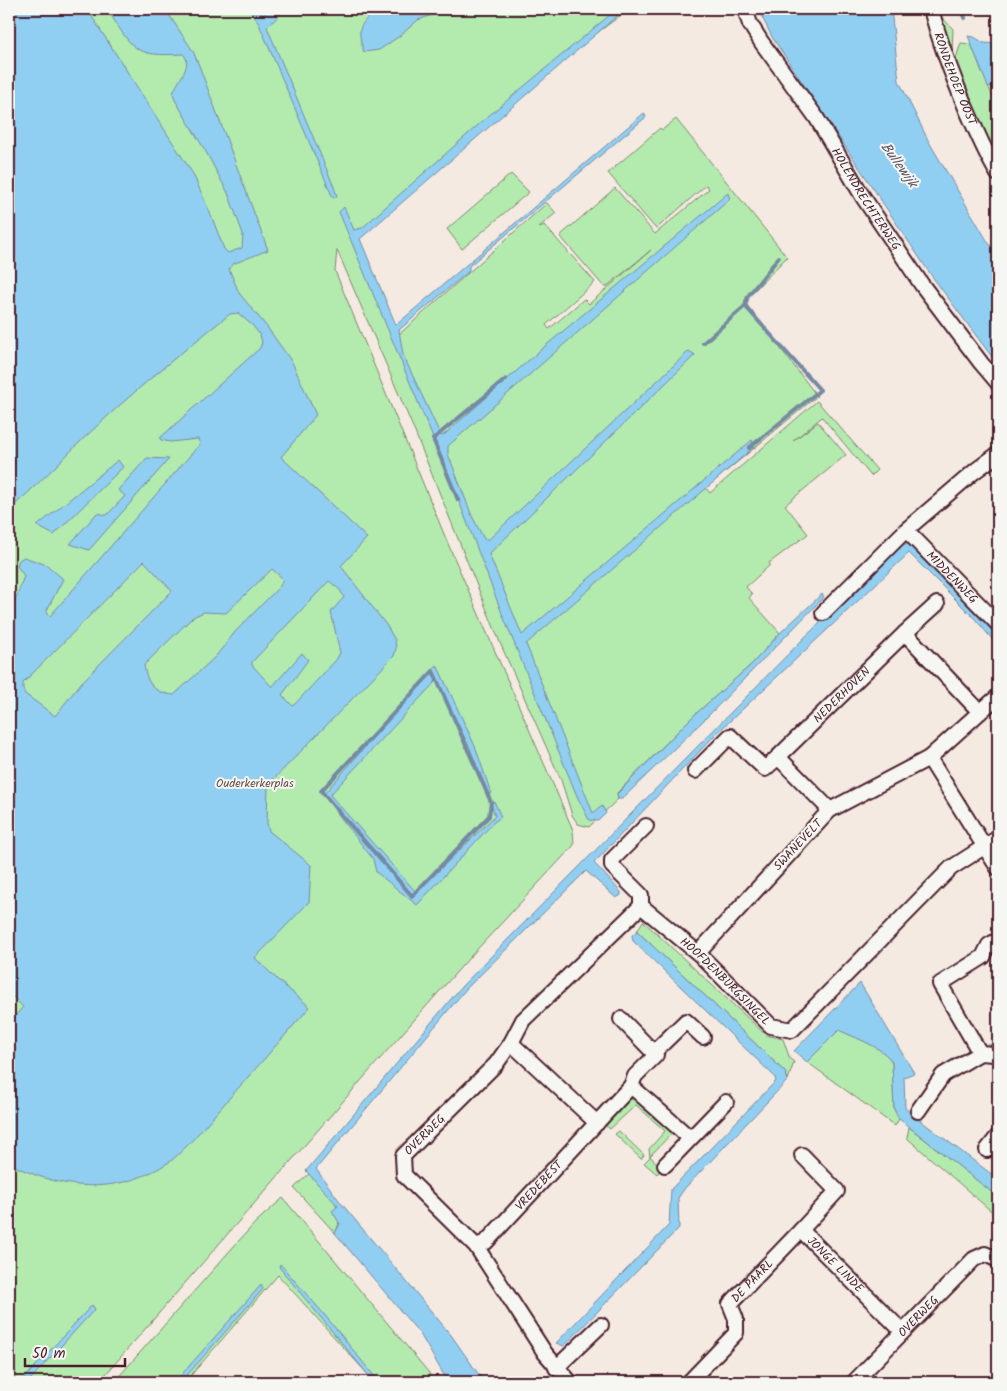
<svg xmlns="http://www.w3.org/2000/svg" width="1007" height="1391" font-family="Kalam,sans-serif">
	<rect width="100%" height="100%" fill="#f4eae2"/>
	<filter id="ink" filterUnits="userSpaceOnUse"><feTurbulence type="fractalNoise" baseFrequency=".02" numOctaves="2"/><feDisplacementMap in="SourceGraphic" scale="10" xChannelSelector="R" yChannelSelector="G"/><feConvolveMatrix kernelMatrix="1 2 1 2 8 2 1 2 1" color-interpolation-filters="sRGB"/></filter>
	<g filter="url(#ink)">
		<!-- green -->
		<path fill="#b3ebae" stroke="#7e856c" d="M9,9H629L589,39L355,238L396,337L547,203L556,213L539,227L540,228L544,225L595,282L546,325L549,329L584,299L589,304L651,250L605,288L560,236L615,188L655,234L709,189L706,185L656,229L608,173L660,128L662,130L676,119L787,257L744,301L817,396L706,488L710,493L817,401L877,470L871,476L822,417L793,441L818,422L846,455L785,505L808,534L769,563L770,565L746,587L752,594L749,598L780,633L753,663L691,718L617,793L618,799L589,827L578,824L572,815L561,780L501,645L412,425L337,250L335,271L449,546L573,830L574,845L469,958L385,1053L99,1382H9Z
			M937,12L953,29L952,52H949Z
			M961,43L971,44L998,110V164L992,153L958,71L955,61Z
			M511,174L529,192L462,249L447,229Z
			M643,921L766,1035L783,1039L790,1059L794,1062L788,1080L785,1072L637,931Z
			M839,1030C855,1037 883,1047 892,1062L894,1109L899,1119L895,1126L807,1062Z
			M635,1098L681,1138L673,1132L650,1156L662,1169L657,1174L644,1163L650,1157L649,1149L665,1131L636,1105L610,1129L604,1124L627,1100Z
			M909,1127L998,1197V1217L907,1138Z
			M619,1131L644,1155L641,1159L615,1134Z
			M314,1169C326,1188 348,1211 335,1233L294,1188Z
			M283,1198L429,1373L433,1382H369L372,1379L278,1275L186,1381L187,1382H114L235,1245L256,1222Z"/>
		<!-- water -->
		<path fill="#91cff2" stroke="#7589a2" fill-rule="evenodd" d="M9,9H87L193,174L211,215L224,249L228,253L242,248L243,234L228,193L206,152L175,100L173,93C177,81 194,65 183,54C132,57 133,49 107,9H165L193,51L200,68L268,250L233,264L229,269L239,293L267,327L292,362L316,415L281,457L367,538L341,566L387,626L395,640L396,648L394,656L268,785L267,823L269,831L311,865L309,902L255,958L279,981L310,1007L189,1144C182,1150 175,1159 166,1164C115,1196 60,1190 9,1163V1023L23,1007L9,993V618L24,576L17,566L19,560L24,557L47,565L63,579L47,610L48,615L50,616L200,444L198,439L170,442L161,440L160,438L260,348L262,342L260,335L253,326L238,313L230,314C179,354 128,396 81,441C57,465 34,488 9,510ZM144,561L172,591L81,683L55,716L25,694L23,689V683ZM272,569L283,579L280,586L235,632L216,656L174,695C154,693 147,684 144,665L193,617L204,612L226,613ZM329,581L340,590L344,597L331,612L340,653L336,660L293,706L282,695L308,660L302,653L272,687L252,665V662Z
			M250,9H259L263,15L271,9H286L267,27L334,187L337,196L333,198L259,24Z
			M377,9H449L418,20L401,35L379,50L364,52C356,27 359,26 377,9Z
			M617,9H625L360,239L396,325L644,113L646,117L469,266V271L399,330L403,355L441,436L445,434L537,353L728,193L730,199L448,446V454L472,516L484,539H489L689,351L695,355L489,554L522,635L752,440L754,447L526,644L593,813L602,806L606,813L598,821L589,820L577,796L501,611L457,496L339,212L344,207L354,230L362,228L486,118Z
			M758,9H891L899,81L929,142L988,242L998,256V365L931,275L772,37Z
			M968,36L974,37L984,43L998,44V84L988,87Z
			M147,458L169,459L89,550L70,544L97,513L107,515L125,496L118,490Z
			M118,460L123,467L54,535L37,526Z
			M904,544L911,545L998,637V646L976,620L909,553L714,736L594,863L621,892V895L616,898L586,871L466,989L316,1169L341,1203L451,1335L484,1382H448L420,1334L335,1233L340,1224L332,1211L338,1206L306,1171L462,986L804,638Z
			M822,594L824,597L706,718L622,799H618L617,794L691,718L752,664L780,633Z
			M437,665L475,746L491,793L488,795L470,748L436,681L330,795L416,892L495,816L491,803L494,801L501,817L494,822L417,905L376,872L373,859L323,795Z
			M637,931L785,1072L788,1080L685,1188L678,1198L679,1228L564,1346L556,1343L669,1225L671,1189L776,1081L774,1076L633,941L632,935Z
			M860,983L914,1073L904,1077L905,1108L917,1118L998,1179V1197L899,1119L894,1109L892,1062C883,1047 855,1038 839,1030L807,1062L794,1051Z
			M280,1264L323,1313L379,1382H374L279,1267Z
			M261,1285L263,1289L181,1382H175Z
			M92,1305L95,1309L28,1382H21Z"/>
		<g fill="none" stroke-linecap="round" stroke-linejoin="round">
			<!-- stream -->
			<path stroke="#7589a2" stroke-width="4" d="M962,9L965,18
				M993,86L998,101
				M745,306L820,390L749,448
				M703,343L745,306L748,296L779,257
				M458,500L433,439L506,379
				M433,671L491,802L489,816L412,896L321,791Z"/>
			<!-- street casing -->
			<g stroke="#4a1f2b" stroke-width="18">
				<g id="street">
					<path id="s1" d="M745,9L750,24L762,43L816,117L863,197L922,285L981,363L998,383"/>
					<path id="s2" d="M931,9C940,43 952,75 966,108C976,130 985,153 998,174"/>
					<path id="s3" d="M906,530L998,624"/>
					<path d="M823,613L906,530L975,471L998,454"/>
					<path d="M905,633L937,604"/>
					<path d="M980,712L995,699L998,703"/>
					<path id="s4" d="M778,757L905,633L980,712L929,758L998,868"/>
					<path d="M695,771L730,736L765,769L778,757L830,810L698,953"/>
					<path d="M830,810L929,758"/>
					<path id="s5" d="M646,826L612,860V866L641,895V906L698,953L771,1026L792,1030L951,868L998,838"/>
					<path d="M511,1043L597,1123"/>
					<path d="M654,1052L686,1021L703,1037"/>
					<path d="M980,1053L940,984L983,957L989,945L998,940"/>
					<path d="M631,1086L690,1138"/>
					<path d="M918,1111L943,1075L980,1053L994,1054L998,1057"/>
					<path d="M987,1150L998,1136"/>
					<path id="s6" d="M802,1155L837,1191L801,1230L902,1331"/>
					<path d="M665,1165L726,1102"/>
					<path id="s7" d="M476,1246L486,1242L631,1086L635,1076L656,1055L621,1019"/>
					<path d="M556,1368L601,1325"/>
					<path id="s8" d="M570,1382L545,1353L476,1246L404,1175L403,1156L496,1064L511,1043L523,1020L641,906"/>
					<path id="s9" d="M689,1382L736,1333V1319L730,1304L801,1230"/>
					<path id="s10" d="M854,1382L974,1259L985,1254L998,1260"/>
				</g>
			</g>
			<!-- street -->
			<use href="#street" stroke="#f6f6f2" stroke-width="14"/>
		</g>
	</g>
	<g text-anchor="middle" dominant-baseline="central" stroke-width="4" stroke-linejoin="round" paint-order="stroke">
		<!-- street labels -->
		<g font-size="12" fill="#4a1f2b" stroke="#f6f6f2">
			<text stroke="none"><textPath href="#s2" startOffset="74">RONDEHOEP OOST</textPath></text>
			<text stroke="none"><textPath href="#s1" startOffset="226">HOLENDRECHTERWEG</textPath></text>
			<text stroke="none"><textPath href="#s3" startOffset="66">MIDDENWEG</textPath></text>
			<text stroke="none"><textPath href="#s4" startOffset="89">NEDERHOVEN</textPath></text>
			<text transform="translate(798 845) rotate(-47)">SWANEVELT</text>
			<text stroke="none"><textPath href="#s5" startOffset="219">HOOFDENBURGSINGEL</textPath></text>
			<text stroke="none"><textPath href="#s8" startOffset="316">OVERWEG</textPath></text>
			<text stroke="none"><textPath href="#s7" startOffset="88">VREDEBEST</textPath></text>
			<text stroke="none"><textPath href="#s6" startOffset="152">JONGE LINDE</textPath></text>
			<text stroke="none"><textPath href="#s9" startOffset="130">DE PAARL</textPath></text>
			<text stroke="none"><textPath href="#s10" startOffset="92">OVERWEG</textPath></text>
		</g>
		<!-- park labels -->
		<g font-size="12" fill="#64524c" stroke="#f6f6f2">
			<text x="255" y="783">Ouderkerkerplas</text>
		</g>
		<!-- water labels -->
		<g font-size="14" font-style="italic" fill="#5f5467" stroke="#f6f6f2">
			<text transform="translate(899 165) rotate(54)">Bullewijk</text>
		</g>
	</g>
	<!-- margin -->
	<rect width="1007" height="1391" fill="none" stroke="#f6f6f2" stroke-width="30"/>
	<rect x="15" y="15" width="977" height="1361" fill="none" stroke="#4a1f2b" stroke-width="2" filter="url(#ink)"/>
	<!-- scale -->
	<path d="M25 1358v8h100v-8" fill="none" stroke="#4a1f2b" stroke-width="2.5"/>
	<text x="32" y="1358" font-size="15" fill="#4a1f2b" stroke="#f6f6f2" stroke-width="4" paint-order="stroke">50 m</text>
</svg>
